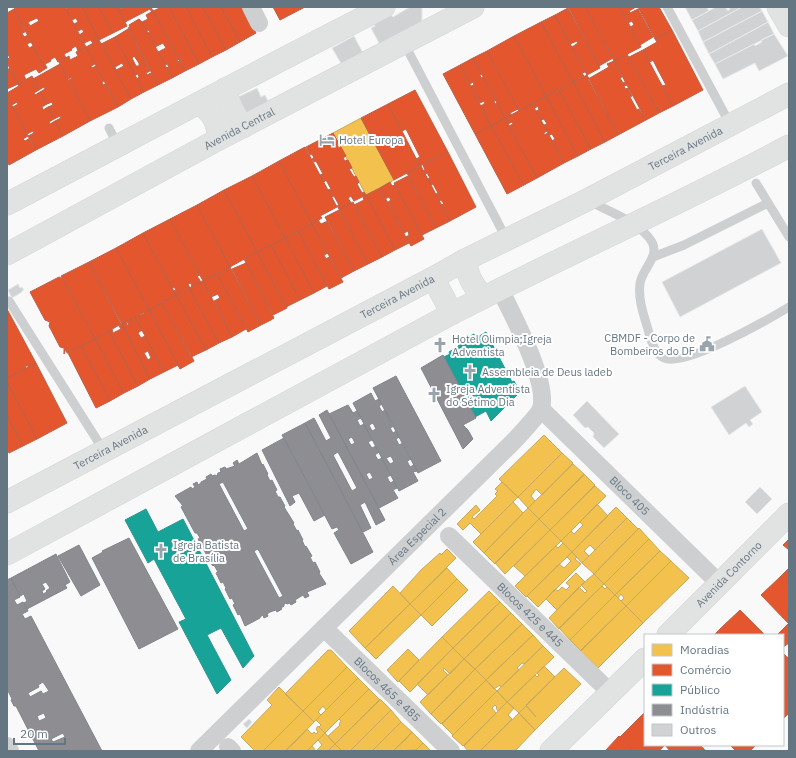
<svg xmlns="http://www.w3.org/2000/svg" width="796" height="758" font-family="'IBM Plex Sans',sans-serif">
	<rect width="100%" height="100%" fill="#f9f9f9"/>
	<!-- homes -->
	<path fill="#f2c14e" stroke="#c8aa5e" d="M361,118L394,180L366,195L333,133Z
		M544,435L562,453L518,497L499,479Z
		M562,453L573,463L542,495L536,489L531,496L535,501L528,508L518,497Z
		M573,464L584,474L583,476L539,519L528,508Z
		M584,474L595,485L550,530L539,519Z
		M502,482L518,497L481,534L470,523L463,530L457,524L476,505L480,510L472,517L474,519L497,496L495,494L498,491L495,489Z
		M595,486L606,496L561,541L550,530Z
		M513,502L523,513L484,553L473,542Z
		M597,504L608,516L572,552L561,541L571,531L574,534L583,525L580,522Z
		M616,507L627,518L595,550L590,545L584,551L589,556L582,563L572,552Z
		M528,508L539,519L495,564L484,553Z
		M627,518L638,529L594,574L582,563Z
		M539,519L550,530L505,574L495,563Z
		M639,528L649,539L604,584L594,574Z
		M550,530L561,541L525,576L514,566Z
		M649,539L660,551L615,595L604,584Z
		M563,543L572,552L526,597L515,586L556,546L558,548Z
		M447,549L456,558L410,604L400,593L422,569L440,553L441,555Z
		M660,551L671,561L626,606L621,601L624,598L621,594L618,598L615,595Z
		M572,552L577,557L575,559L581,564L538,607L527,596L559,564L564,568L571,561L567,557Z
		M671,561L689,578L643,623L626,606Z
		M447,568L457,579L421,615L410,604Z
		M576,573L585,582L557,610L546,599L555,589L558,591L562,587L566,590L570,586L566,583Z
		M594,574L604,584L559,629L549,618L579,587L585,593L587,591L581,585Z
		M457,579L468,590L432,626L421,615Z
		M393,586L410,604L365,648L349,631Z
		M602,586L605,589L607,587L615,595L570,640L559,628Z
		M489,591L500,602L453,648L442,637Z
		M615,595L626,606L581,651L570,640Z
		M500,602L511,613L464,659L453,648Z
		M410,604L421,615L376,659L365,648Z
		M626,606L643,623L598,668L580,651Z
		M511,613L522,624L475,669L464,659Z
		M522,624L533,635L486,680L475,669Z
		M533,635L543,646L524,664L522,663L517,668L519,670L501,687L500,685L494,689L486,680Z
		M442,637L453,648L410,692L399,681Z
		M543,646L554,657L507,702L497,691Z
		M453,648L464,659L450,674L444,668L443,670L448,675L428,695L417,684Z
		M408,649L419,660L398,682L387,670Z
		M328,650H331L347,667L303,711L285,694Z
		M464,659L475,669L431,714L420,702Z
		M544,666L555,677L519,713L507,702L535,675L537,677L539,675L537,673Z
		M347,667L358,678L326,710L323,706L318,712L321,715L314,722L303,711Z
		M564,668L581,684L535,730L519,713L526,706L536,717L526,705Z
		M475,669L486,680L441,724L431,714Z
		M358,678L369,689L325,733L319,727L321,725L316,720Z
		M486,680L497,691L453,735L442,724Z
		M279,687L303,711L263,751H255L241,737L272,705L267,700Z
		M369,689L380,700L335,744L328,736L340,725L339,724L341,721L339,719Z
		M497,691L507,702L498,711L496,708L497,707L495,705L492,708L496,713L463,746L452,736Z
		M380,699L391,710L350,751H342L335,744Z
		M507,702L514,708L508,715L512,719L480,751H468L464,746Z
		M391,710L401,722L372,751H350Z
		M303,711L314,722L294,743L285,751H263Z
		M519,713L535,730L515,751H480Z
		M401,722L412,732L406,739L393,751H372Z
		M318,726L325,733L307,751H285L307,729L312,734L314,732L316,734L318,732L316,729Z
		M412,732L423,743L416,750L393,751Z
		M325,733L335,744L328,751H307L312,746L316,751L322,745L318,740Z
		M423,743L431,751H415Z
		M335,744L342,751H328Z"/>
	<!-- shops -->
	<path fill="#e4572e" stroke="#be6048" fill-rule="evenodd" d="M17,7H65L86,47L78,51L76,46L71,49L72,50L64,54L66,58L58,62L55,57L50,60L51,61L45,64L47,68L45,69L14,9ZM37,18L39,21L30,26L28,22Z
		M70,7H82L99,40L93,44L91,40L84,43L79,35L84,32L82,29L78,31L74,24L78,22L76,18L72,20L66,9Z
		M82,7H99L113,33L99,40Z
		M99,7H117L127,26L113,33Z
		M117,7H120L121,9L124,7H151L153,11L152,12L150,9L125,22Z
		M162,7H169L199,64L185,71L153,11Z
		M169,7H186L212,57L199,64Z
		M186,7H203L226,50L212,57Z
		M203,7H221L240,42L226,50Z
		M221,7H242L256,33L240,42Z
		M273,7H305L280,20Z
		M570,7H585L613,58L599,66L569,8Z
		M585,7H620L641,47L614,61Z
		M620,7H636L629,11L630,13L638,9L653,37L640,45L630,27L634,25L632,21L628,23Z
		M638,7H659L672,30L655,39Z
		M568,8L600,68L587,75L572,47L578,43L577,41L570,44L555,15Z
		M14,9L25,32L22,33L24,37L28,35L31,42L27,44L29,48L33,46L45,69L39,73L36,69L24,75L26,80L18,84L7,63V59L10,58L7,53V13Z
		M153,11L179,59L177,60L178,62L180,60L185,71L172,78L166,68L169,67L167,64L165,65L158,52L166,48L163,43L155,47L148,33L150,32L149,30L147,31L142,22L148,19L146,15Z
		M555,15L585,72L582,73L584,76L573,82L541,22Z
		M139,19L142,22L172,78L158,85L128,28L130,27L129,25Z
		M541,22L573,82L546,96L514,36Z
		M128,29L150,71L146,73L147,75L151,73L158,85L144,92L137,79L139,77L138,74L135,75L115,37ZM134,56L139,63V66H136L132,58Z
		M672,30L703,90L673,106L662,86L666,85L658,70L653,60L650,62L643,50L657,42L655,39Z
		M514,36L546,96L519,111L487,51Z
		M115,37L144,92L131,99L101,44ZM122,63L124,66L116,70L115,67Z
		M99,40L131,99L118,107L86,47Z
		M86,47L95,64L91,66L92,68L96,66L104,81L102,82L103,85L105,84L118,107L90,121L69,80L72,78V77L68,79L59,62L69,56L70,60L78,56L76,52Z
		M643,50L673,106L659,113L629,57Z
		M487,51L518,109L510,113L511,115L505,118L473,58Z
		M627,54L659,113L646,120L614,61Z
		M473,58L482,74L480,75L481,78L483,77L496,100L494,101L495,104L497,103L505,118L491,126L481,106L485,103L484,101L480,103L471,86L474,85L473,82L470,84L460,65Z
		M614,61L622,77L620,78L623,83L625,82L627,85L624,86L625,89L628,88L632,96L630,97L637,110L639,109L646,120L618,135L588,79L609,67L607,64Z
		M60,64L90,121L63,136L55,121L61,118L60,116L54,119L48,107L53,105L52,102L47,104L40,92L45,89L44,87L39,90L33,79Z
		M460,65L491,126L475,134L443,74Z
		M10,68L18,84L7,89V70Z
		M587,75L618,135L605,142L573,82Z
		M32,76L39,90L34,93L35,95L40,92L47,104L42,107L43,110L48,107L54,119L49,122L50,124L55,121L63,136L36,150L28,136L34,133L33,131L27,134L13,107L18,104L17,102L12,105L7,96V93L19,86L18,84Z
		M573,82L605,142L591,149L559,90Z
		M415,90L448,152L420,166L416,159L420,157L406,129L402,131L388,104Z
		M559,90L591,149L578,156L546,96Z
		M7,96L28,136L23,139L25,141L30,138L36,150L9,165L7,161Z
		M546,96L578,156L564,163L552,141L555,139L552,134L549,135L544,125L547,124L544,119L541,120L536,111L539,110L538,106L535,108L532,104Z
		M388,104L420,166L394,180L361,118Z
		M532,104L547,131L544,133V135L548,133L564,163L537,178L509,126L513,124L512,122L508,124L505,118Z
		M505,118L537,178L524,185L491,126Z
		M491,126L524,185L507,194L475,134Z
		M333,133L339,144L337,145L339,148L341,147L346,156L343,158L345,161L348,160L352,168L349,169L354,177L356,176L359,182L357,184L362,193L364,192L366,195L354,201L351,196L348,198L351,203L339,209L337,206L339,205L334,196L332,197L328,190L331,189L326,180L324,182L320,175L323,174L316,161L314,162L312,159L314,158L312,154L310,155L306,147Z
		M305,147L337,207L320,216L322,218L312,224L279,161Z
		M448,152L476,207L450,221L441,205L444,204L441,200L439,201L436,194L438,193L433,184L431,185L428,179L430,178L427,173L425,174L423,171L425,170L423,165Z
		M279,161L312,224L285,238L252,176Z
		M421,166L450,221L436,228L407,173Z
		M252,176L285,238L257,252L224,190Z
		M408,176L436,228L422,235L394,183Z
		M390,182L392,186L395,185L424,239L411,246L406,237L409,235L408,231L404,233L388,202L391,200L389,197L385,199L380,188Z
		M380,188L409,243L395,250L366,195Z
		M224,190L257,252L230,267L197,205Z
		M366,195L395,250L382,257L354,205L364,200L363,197Z
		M353,202L382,257L368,264L339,209Z
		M197,205L230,267L203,281L170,219Z
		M339,210L368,264L354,271L325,217Z
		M170,219L200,275L197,276L201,282L192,287L191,283L188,284L190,288L176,295L174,291L176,290L174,287L172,288L143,233Z
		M318,220L321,224L328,221L354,271L341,278L312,224Z
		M312,224L328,253L324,255L326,259L329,257L343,282L329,289L298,231Z
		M298,231L327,286L314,293L285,238Z
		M143,233L176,295L149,310L116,248Z
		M285,238L314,293L300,300L271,245Z
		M271,245L300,300L286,307L257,252Z
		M116,248L149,310L122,324L89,262Z
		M257,252L287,308L273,315L244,259Z
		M89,262L121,324L95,339L61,276Z
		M246,263L274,318L271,320L261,325L232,269Z
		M230,267L261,325L248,332L217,274Z
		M217,274L246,329L232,337L214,301L220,298L218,294L211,297L203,281Z
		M59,277L63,279L95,339L67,353L66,349L64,354V348L60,347L49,326L50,322L45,320L30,292Z
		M203,281L232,337L219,343L189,288Z
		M189,288L219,343L206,350L176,295Z
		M176,295L206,350L191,357L162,303Z
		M162,303L194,361L180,369L149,310Z
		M7,309L36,363L28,367V365L25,367L26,368L7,378V344L8,343L7,340Z
		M149,310L178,365L164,372L135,317L144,314V313Z
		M135,317L142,330L138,333L141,338L145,336L164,372L150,379L122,324L126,322L127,325H129L127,322ZM148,351L151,358L148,360L144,353Z
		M122,324L150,379L138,386L109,331L112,329L113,333L121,329L119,326Z
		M109,331L138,386L124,393L95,339Z
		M95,339L124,393L110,401L81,346Z
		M81,346L110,401L96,408L68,353Z
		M36,363L67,423L37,439L7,382V378Z
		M7,382L37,439L23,446L7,415Z
		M7,415L23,446L9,453L7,449Z
		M789,539V550L783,545Z
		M789,568V586L780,577Z
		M780,577L789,586L788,623L761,595Z
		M740,610L765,635H730L722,627Z
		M789,623V643L783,647V635H777Z
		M722,627L730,635H714Z
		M783,653L789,659V695L783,689Z
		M783,689L789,695V713L783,719Z
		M645,712V725L638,719Z
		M638,719L645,725V745H665L659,751H634L620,737Z
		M619,736L634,751H605Z
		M665,745H700L706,751H670Z
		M730,745H756L750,751H736Z"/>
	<!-- public -->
	<path fill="#17a398" stroke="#2e9692" d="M486,332L512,382L514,381L520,392L491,421L486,411L475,417L444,357L450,354L449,352L459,346L457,343L474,334L476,338Z
		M146,509L158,532L183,519L254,656L243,668L221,628L207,635L231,680L217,694L179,622L186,619L154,559L148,563L125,520Z"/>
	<!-- industry -->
	<path fill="#8d8d92" stroke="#81868e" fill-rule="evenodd" d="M443,355L476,418L463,425L468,430L473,439L463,449L421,368Z
		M396,376L441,461L418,473L373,388Z
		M371,393L375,401L379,399L382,404L379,406L382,412L385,410L394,426L390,428L393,433L396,431L399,437L396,439L399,445L403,443L411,459L407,461L410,467L414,465L417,471L413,472L418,481L399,491L353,403ZM373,423L376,429L372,431L369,425ZM391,456L394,462L390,464L386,458Z
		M348,405L353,413L357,411L361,418L357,420L360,426L364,424L372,440L368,442L372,448L376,446L379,452L375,455L378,460L382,458L391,475L387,477L390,483L394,481L397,488L393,490L398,498L379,508L329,414ZM352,437L355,443L351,445L348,439ZM370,472L373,478L369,480L366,474Z
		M327,410L385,520L376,525L365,502L360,505L371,528L363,532L305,423L314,418L326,441L331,438L319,415ZM338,452L357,488L352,491L333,455Z
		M305,423L373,552L351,564L334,533L339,530L337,527L332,529L282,435Z
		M284,438L325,515L314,521L299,493L292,496L295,502L290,506L262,450Z
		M257,453L262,465L263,464L268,474L267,475L270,481L272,480L277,490L275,491L278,497H280L285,506L284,507L294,523L293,524L297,531L298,530L303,540H302L305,547L306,546L312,556L310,557L313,563L315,562L320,572L319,573L326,584L307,592L309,596L305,598L303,595L295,600L296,602L291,605L290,603L287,604L286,603L284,604V606L281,608L282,609L277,612L276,610L270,612L267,614L268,616L264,618L263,615L260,617V618L245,626L240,614L238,615L233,605L235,604L232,598L230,599L225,589L226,588L223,582L221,583L216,573L218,572L214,565L213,566L212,565L198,539L200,538L197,533H195L181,507L183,506L175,496L191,487L192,489L195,487L193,484L197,482L198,485L201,483V482L207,479L206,477L211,474L212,476L215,475L217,476L218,473L221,472L220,469L225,467L226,469L235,466L233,463L237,460L239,464ZM223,482L248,529L244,531L219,484ZM258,549L283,596L279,598L255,553L254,551Z
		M129,538L178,629L139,649L92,558L103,552L102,551Z
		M79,545L100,585L81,596L58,556Z
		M56,554L70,582L65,585L67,588L27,609L24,603L27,601L25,597L24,594L20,596L11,578ZM46,582L50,588L46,591L47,592L43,594L42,591L45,589L42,584Z
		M11,578L20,597L14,600L17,605L23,602L28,611L22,614L25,619L31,616L102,751H39L16,706H14L11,700L12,699L7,689V580ZM43,682L49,691L43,694L41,691L30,697L28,693L39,687L38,685ZM44,713L46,718L39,721L37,716ZM63,733L65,737L53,742L51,739Z"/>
	<!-- building -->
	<path fill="#d0d2d3" stroke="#e8e8e8" d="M410,7H422V25L380,45L371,28L375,26L374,24L391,15L393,17Z
		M685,7H708L707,8L709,11L692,20Z
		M716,7H728L726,8L728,11L730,9L729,7H742L698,31L692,20Z
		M742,7H760L762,11L703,42L698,31Z
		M762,11L768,22L709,54L703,42Z
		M768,22L774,34L715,64L709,54Z
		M774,34L788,56L759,71L755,63L723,79L715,64L754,44L755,46L762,42L761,40Z
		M354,36L363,53L342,65L332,48Z
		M257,88L261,97L265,95L270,105L247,118L238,97Z
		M762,229L781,263L680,317L662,282Z
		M18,284L20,288L22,287L24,290L22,291V292L12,298L8,290Z
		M745,386L762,412L750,420L753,424L749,427L746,423L729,435L711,407Z
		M587,401L619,434L604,448L593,437L594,433L588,427L585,428L573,415Z
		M760,487L772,499L757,514L745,502Z
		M249,719L252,722L247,728L243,724Z"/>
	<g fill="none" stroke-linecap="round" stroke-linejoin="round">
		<!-- secondary casing -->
		<g stroke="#d5d6d7" stroke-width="23">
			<g id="secondary">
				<path d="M778,7L789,26"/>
				<path d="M225,89C229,104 234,115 243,127"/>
				<path d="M198,104C213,110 218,125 219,139"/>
				<path d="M7,204C133,138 258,71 384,7"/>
				<path id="s5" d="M7,254L219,139L473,7"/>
				<path d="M465,260C468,277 472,284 483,297"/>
				<path d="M433,278L446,302L451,314"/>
				<path id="s6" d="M7,502L433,278L465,260L587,200L789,94"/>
				<path d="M7,554L451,314C563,256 678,205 789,146"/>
				<path id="s7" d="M668,635L789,514"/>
				<path d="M551,751L645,659"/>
			</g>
		</g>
		<!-- lane -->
		<path stroke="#cecfd0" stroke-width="9" d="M667,7L730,124
			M404,43L507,240
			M109,128L118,146
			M756,183L789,237
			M589,201C608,211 641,223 652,242C660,257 641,270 640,284C638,298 643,313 647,326C650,336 653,353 664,358C684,368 769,319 789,307
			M653,257L684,245L768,203
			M9,301L104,451"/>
		<!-- street -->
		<g stroke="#cecfd0" stroke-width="18">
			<path d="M251,7L259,23"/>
			<path id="s1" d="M541,409L719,583"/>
			<path id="s2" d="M449,536L611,693"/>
			<path id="s3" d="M324,628L451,751"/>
			<path d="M7,746L10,751"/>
			<path d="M228,747L232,751"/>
			<path id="s4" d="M199,751L511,444C517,438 539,414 541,409C549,382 512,314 500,289"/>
		</g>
		<!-- secondary -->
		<use href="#secondary" stroke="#e1e2e2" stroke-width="22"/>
	</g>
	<!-- icons -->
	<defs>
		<g id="hotel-bare" transform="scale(1.2)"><path d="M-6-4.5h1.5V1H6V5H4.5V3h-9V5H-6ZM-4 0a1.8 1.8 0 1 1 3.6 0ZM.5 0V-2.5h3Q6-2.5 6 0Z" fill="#99a4ac" stroke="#fff" stroke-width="2.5" paint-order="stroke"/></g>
		<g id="civic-bare" transform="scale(1.2)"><path d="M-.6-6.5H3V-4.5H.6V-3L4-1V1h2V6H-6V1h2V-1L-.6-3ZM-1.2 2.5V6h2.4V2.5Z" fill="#99a4ac" stroke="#fff" stroke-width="2.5" paint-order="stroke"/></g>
		<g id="church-bare" transform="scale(1.2)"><path d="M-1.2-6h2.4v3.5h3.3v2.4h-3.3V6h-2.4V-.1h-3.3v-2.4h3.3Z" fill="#99a4ac" stroke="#fff" stroke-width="2.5" paint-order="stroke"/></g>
	</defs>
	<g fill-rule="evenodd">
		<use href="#hotel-bare" x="327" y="140"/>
		<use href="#civic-bare" x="707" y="344"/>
		<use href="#church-bare" x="440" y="345"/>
		<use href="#church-bare" x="470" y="372"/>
		<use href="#church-bare" x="434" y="395"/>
		<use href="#church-bare" x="161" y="551"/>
	</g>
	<g text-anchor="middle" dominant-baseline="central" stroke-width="4" stroke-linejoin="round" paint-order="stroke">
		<!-- street labels -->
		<g font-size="11" fill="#657683" stroke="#fff">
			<text stroke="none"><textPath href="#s5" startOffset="264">Avenida Central</textPath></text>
			<text stroke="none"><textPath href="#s6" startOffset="765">Terceira Avenida</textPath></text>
			<text stroke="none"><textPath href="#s6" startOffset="441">Terceira Avenida</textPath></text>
			<text stroke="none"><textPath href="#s6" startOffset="117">Terceira Avenida</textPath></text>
			<text stroke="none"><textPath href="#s1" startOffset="124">Bloco 405</textPath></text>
			<text stroke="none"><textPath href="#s4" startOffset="306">Área Especial 2</textPath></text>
			<text stroke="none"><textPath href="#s7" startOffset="86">Avenida Contorno</textPath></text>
			<text stroke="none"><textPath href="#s2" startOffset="113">Blocos 425 e 445</textPath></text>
			<text stroke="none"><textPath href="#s3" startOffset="88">Blocos 465 e 485</textPath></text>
		</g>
		<!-- poi labels -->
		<g font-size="11" fill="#657683" stroke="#fff" text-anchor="start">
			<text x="339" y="140">Hotel Europa</text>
			<text x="695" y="338" text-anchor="end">CBMDF - Corpo de<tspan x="695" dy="13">Bombeiros do DF</tspan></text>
			<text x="452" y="339">Hotel Olimpia;Igreja<tspan x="452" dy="13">Adventista</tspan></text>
			<text x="482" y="372">Assembleia de Deus ladeb</text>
			<text x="446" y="389">Igreja Adventista<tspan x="446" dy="13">do Sétimo Dia</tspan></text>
			<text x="173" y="545">Igreja Batista<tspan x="173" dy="13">de Brasília</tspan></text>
		</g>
	</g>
	<!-- border -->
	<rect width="796" height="758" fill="none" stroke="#657683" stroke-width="16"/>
	<!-- legend -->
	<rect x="644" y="634" width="140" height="112" fill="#ffffff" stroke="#c1c8cd"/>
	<rect x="652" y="644" width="20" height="12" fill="#f2c14e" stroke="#c1c8cd"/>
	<text x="680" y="654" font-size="12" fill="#657683">Moradias</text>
	<rect x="652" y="664" width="20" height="12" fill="#e4572e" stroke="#c1c8cd"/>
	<text x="680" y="674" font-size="12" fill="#657683">Comércio</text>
	<rect x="652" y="684" width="20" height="12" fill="#17a398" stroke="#c1c8cd"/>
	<text x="680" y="694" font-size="12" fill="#657683">Público</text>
	<rect x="652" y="704" width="20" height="12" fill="#8d8d92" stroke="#c1c8cd"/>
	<text x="680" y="714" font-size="12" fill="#657683">Indústria</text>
	<rect x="652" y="724" width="20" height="12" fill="#d0d2d3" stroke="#c1c8cd"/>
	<text x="680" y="734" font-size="12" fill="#657683">Outros</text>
	<!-- scale -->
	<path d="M14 738v6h51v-6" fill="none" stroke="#657683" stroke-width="2"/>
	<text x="20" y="738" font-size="12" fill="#657683" stroke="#ffffff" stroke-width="3" paint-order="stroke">20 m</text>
</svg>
